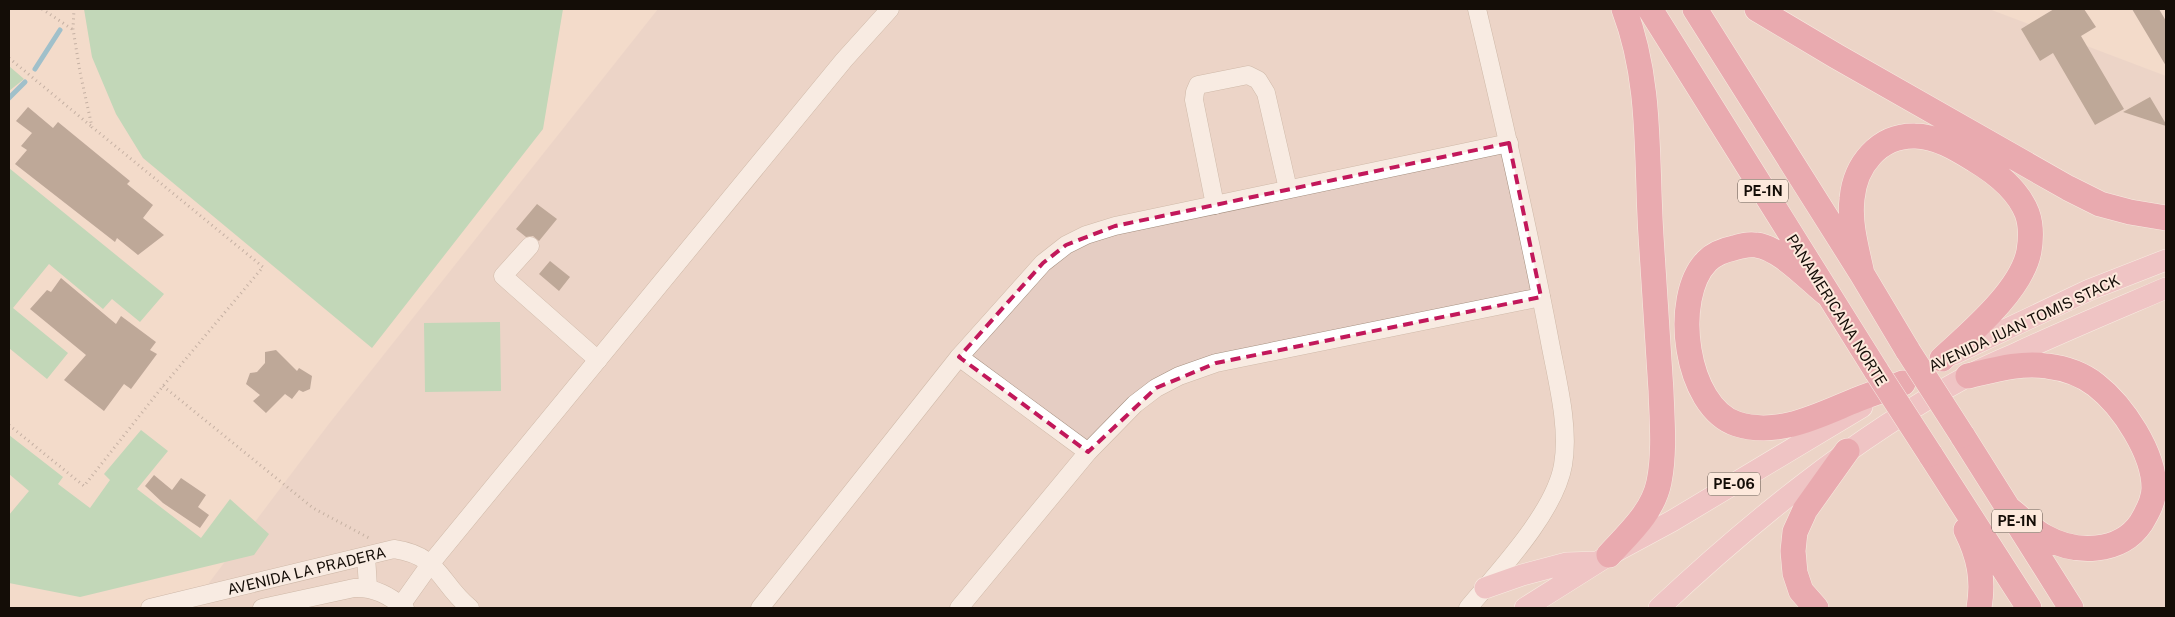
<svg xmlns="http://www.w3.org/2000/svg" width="2175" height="617" font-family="'Public Sans',sans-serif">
	<rect width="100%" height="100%" fill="#f3dbcb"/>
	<!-- industrial -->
	<path fill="#e5cdc3" d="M658,9H1989L2166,76V608H190L328,425Z"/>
	<!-- green -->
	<path fill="#87d2a2" d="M84,9H563L543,129L372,348L143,158L116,114L92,57Z
		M9,66L24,79L9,91Z
		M9,168L164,294L140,322L112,299L103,309L49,264L13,308L68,353L47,379L9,348Z
		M500,322L501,391L425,392L424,323Z
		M141,430L168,451L137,489L201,538L230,499L269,534L254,555L80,597L9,583V515L29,491L9,474V435L63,477L58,484L90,508L110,480L104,474Z"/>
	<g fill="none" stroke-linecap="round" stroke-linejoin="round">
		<!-- stream -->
		<path stroke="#3c9fca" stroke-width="5" d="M35,69L60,30
			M9,98L25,82"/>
	</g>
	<!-- building -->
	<path fill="#7f6a5c" d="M2054,9H2084L2096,27L2081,36L2124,109L2095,125L2053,53L2040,61L2021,29Z
		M2132,9H2159L2166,21V66Z
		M2150,97L2166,124V126L2123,112Z
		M28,107L53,128L58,122L130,181L127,184L153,205L143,218L164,235L138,255L117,238L115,242L15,164L27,150L21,146L32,133L16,121Z
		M537,204L557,219L539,241L533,236L526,237L516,229Z
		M550,261L570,277L559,291L539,274Z
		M61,278L116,324L121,316L156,342L150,350L157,354L131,389L124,384L104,411L64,380L86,355L30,309L47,290L51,292Z
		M276,350L297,371L299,368L312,376L310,389L303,392L299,390L292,399L285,394L266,413L253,401L260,395L246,384L250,373L257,372L265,363V352Z
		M154,475L172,490L181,478L206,495L198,507L209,515L200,528L163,503L145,486Z"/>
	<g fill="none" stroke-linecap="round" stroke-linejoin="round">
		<!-- minor casing -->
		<g stroke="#a59080" stroke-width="19">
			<g id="minor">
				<path d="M1215,205L1194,100L1195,92L1198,85L1248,75L1258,80L1266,93L1288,189"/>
				<path d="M530,246L503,276L598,360"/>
				<path d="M959,357L1088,452"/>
				<path d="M366,556L368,587"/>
				<path id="s1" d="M150,608L394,549C441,556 439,583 470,608"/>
				<path d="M262,608L354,588C375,587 389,596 405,608"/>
				<path d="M399,608L431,563L844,60L890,9"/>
				<path d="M760,608L959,357L1043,263L1066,245L1086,235L1115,226L1509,143"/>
				<path d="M959,608L1088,452L1135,404L1156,388L1179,376L1216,363L1541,297"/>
				<path d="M1468,608C1499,571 1555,512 1563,465C1570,426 1556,376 1549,337C1528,227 1503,118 1477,9"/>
			</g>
		</g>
		<!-- major casing -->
		<g stroke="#fff" stroke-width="22">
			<path id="major" d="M1954,354L2089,290L2166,260
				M1485,588L1522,575L1567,563L1598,562
				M1525,608L1609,555L1672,521L1862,407
				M1659,608C1753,520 1853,439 1966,377C1983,367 2002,360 2021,351C2069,329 2117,309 2166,288"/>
		</g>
		<!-- highway casing -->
		<g stroke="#fff" stroke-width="26">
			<path id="highway" d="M1650,9L1877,372
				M1695,9L1862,274L1908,351
				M1757,9L1836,56L2068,188L2100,204L2130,212L2166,218
				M1862,274C1857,250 1849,224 1852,199C1855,165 1879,135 1915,136C1936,136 1957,149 1975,160C1995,172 2018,190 2027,213C2031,224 2031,239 2029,251C2022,290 1970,333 1942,359
				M1827,294C1809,280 1779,247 1756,245C1749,244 1740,246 1734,248C1724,250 1714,254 1707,261C1671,297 1685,407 1737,424C1779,437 1819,415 1856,400C1871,394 1887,389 1903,383
				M1968,376C1994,370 2020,362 2047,366C2064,368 2082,374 2096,385C2123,406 2154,453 2154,488C2154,501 2147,513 2141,523C2120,554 2075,554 2045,537C2032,530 2021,518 2009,509
				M1962,435L2071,608
				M1930,454L2029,608
				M1966,530C1979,556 1984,579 1979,608
				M1609,555C1629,533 1653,512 1659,482C1665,452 1662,420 1661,391C1658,339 1654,288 1651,236C1646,160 1652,82 1624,9
				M1816,608L1801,591L1795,573L1793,551L1795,532L1805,510L1847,451"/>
		</g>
		<!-- path -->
		<path stroke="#8f7e73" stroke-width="3" stroke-dasharray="1 4" stroke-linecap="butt" d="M42,9L72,29
			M9,58L91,126
			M163,386L313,508L369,538
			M9,425L84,486L163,386L263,267L92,127L80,72L73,29L74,9"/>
		<!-- minor -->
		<use href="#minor" stroke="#fff" stroke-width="18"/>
		<!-- major -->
		<use href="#major" stroke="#eba9bc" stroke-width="21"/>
		<!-- highway -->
		<use href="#highway" stroke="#de6f8f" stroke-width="25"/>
		<!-- highway-bridge casing -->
		<g stroke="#fff" stroke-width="26" stroke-linecap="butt">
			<path id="highway-bridge" d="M1908,351L1962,435
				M1877,372L1930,454"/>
		</g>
		<!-- highway-bridge -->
		<use href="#highway-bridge" stroke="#de6f8f" stroke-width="25"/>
	</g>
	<!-- marked area -->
	<path d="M0 0H2175V617H0ZM1509,143L1541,297L1216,363L1156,388L1088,452L959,357L1043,263L1066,245L1115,226Z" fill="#f3dbcb" fill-opacity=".55" fill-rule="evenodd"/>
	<path fill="none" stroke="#c2185b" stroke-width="4" stroke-dasharray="10 6" stroke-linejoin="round" d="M1509,143L1541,297L1216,363L1156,388L1088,452L959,357L1043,263L1066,245L1115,226Z"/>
	<g text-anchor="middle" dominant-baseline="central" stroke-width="4" stroke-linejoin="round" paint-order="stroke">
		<!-- shield labels -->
		<g fill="#fde9dc" stroke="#5a4f47" stroke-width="1">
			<rect x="1738" y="179.5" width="50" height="23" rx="4"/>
			<rect x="1708" y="472.5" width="52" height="23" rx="4"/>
			<rect x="1992" y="509.5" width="50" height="23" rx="4"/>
		</g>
		<g font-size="14" font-weight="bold" fill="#140d07">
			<text x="1763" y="191">PE-1N</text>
			<text x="1734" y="484">PE-06</text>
			<text x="2017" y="521">PE-1N</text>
		</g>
		<!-- street labels -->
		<g font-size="15" fill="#140d07" stroke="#fde9dc">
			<text transform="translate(1837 310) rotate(58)">PANAMERICANA NORTE</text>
			<text transform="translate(2024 323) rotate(-25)">AVENIDA JUAN TOMIS STACK</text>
			<text stroke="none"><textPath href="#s1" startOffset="161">AVENIDA LA PRADERA</textPath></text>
		</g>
	</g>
	<!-- border -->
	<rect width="2175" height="617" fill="none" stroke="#140d07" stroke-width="20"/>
</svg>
